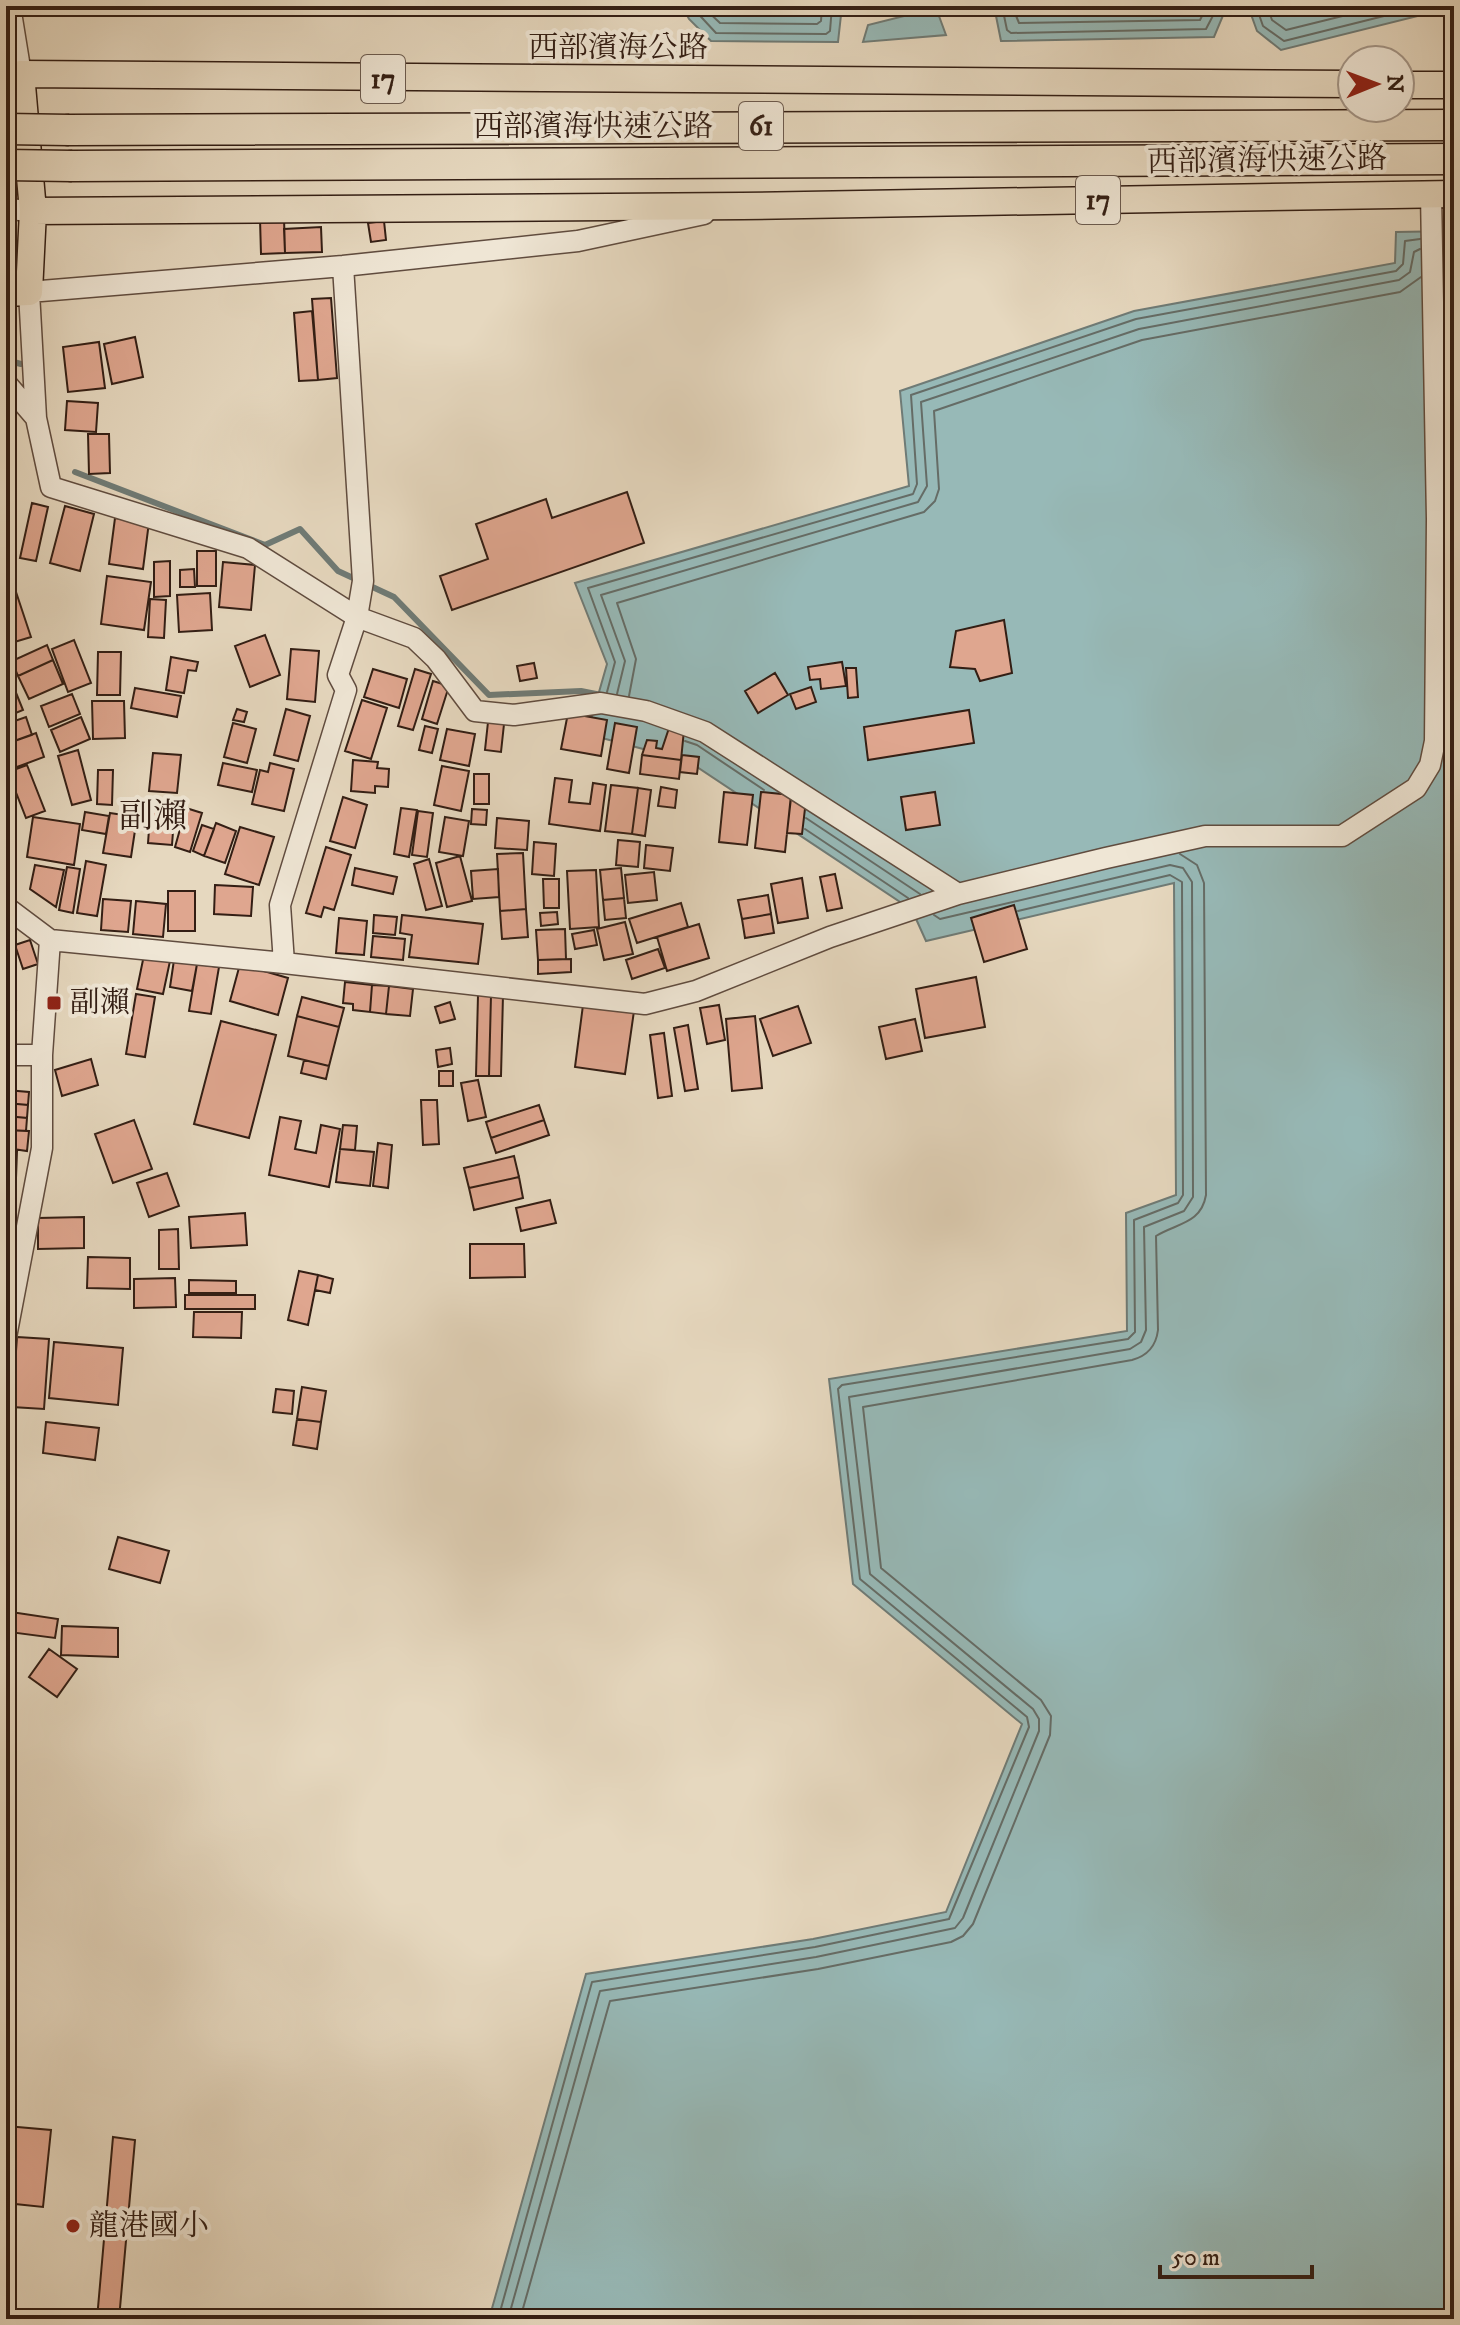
<svg xmlns="http://www.w3.org/2000/svg" width="1460" height="2325" font-family="'IM FELL DW Pica','Noto Serif TC',serif">
	<rect width="100%" height="100%" fill="#e6d8bf"/>
	<filter id="stains"><feTurbulence type="fractalNoise" baseFrequency=".0025" numOctaves="4"/><feColorMatrix values="0 0 0 0 .2 0 0 0 0 .09 0 0 0 0 .02 0 0 0 .5 -.17"/></filter>
	<radialGradient id="worn" r=".72"><stop offset=".6" stop-color="#630" stop-opacity="0"/><stop offset="1" stop-color="#630" stop-opacity=".3"/></radialGradient>
	<!-- water -->
	<path fill="#97b9b7" stroke="#6f7b76" stroke-width="2" d="M682,6H842L838,42L711,41L689,19Z
		M994,6H1227L1214,37L1001,41Z
		M1248,6H1454V7L1281,50L1257,31Z
		M936,8L946,35L863,42L868,25Z
		M1454,231V2319H489L586,1974L813,1939L946,1912L1022,1724L853,1584L829,1379L1127,1331L1126,1213L1176,1195L1174,883L926,941L912,910L688,761L587,734L607,664L575,583L909,486L900,391L1134,311L1395,263L1396,232Z"/>
	<g fill="none" stroke-linecap="round" stroke-linejoin="round">
		<!-- shore -->
		<path stroke="#656c66" stroke-width="2" d="M691,6L716,33L826,34L830,31L832,6
			M702,6L720,23L817,24L821,21L822,6
			M719,6L725,11L806,12L810,6
			M1002,6L1007,30L1011,33L1206,29L1218,6
			M1012,6L1019,23L1200,20L1207,6
			M1025,6L1029,11L1194,6
			M1256,6L1263,26L1284,41L1424,6
			M1267,6L1272,20L1286,30L1383,6
			M607,692L615,662L588,588L913,494L917,484L911,395L1136,319L1396,271L1403,264L1405,241L1420,239
			M617,694L625,661L601,595L918,502L927,486L921,402L1139,329L1399,280L1410,272L1414,252L1420,249
			M629,696L636,659L617,603L924,512L935,501L939,489L934,411L1142,340L1400,292L1421,277
			M685,741L697,745L764,790
			M806,818L920,894
			M805,829L908,898
			M498,2319L592,1982L815,1947L949,1919L1029,1727L1027,1717L860,1579L838,1389L842,1385L1128,1339L1135,1332L1134,1220L1178,1203L1183,1195L1182,882L1170,875L1018,911
			M508,2319L600,1991L816,1957L955,1928L963,1918L1039,1731V1719L1033,1709L870,1574L849,1397L1130,1349L1141,1342L1146,1330L1144,1227L1184,1211L1193,1197L1192,882L1183,868L1170,865L940,919L934,915
			M520,2319L610,2001L818,1969L951,1942L963,1936L973,1924L1050,1735L1051,1716L1041,1700L881,1568L863,1407L1132,1360C1147,1356 1156,1346 1158,1330L1156,1236C1177,1223 1201,1224 1206,1195L1204,883L1197,865L1180,854"/>
		<!-- stream -->
		<path stroke="#6f7b76" stroke-width="6" d="M6,360L21,364
			M75,472L265,545L300,529L338,571L394,597L489,695L581,691L601,695"/>
	</g>
	<!-- building -->
	<path fill="#dfa68f" stroke="#331e14" stroke-width="2" d="M284,218L285,253L261,254L260,219Z
		M384,221L386,240L371,242L368,223Z
		M321,227L322,252L285,253L284,229Z
		M331,298L337,378L318,380L312,299Z
		M312,311L318,380L299,381L294,313Z
		M135,337L143,377L112,384L104,344Z
		M99,342L105,388L68,392L63,347Z
		M67,401L98,403L96,432L65,430Z
		M88,434H109L110,473L89,474Z
		M627,492L644,543L452,610L440,576L488,559L476,524L546,499L552,518Z
		M32,503L48,507L36,561L20,558Z
		M65,506L94,514L80,571L50,563Z
		M6,507H14L16,551H6Z
		M115,518L149,522L143,569L109,564Z
		M197,551H216V586H197Z
		M170,561V596L154,597V562Z
		M223,562L255,565L251,610L219,607Z
		M194,569L195,587H180V570Z
		M107,576L151,582L144,630L101,624Z
		M14,586L31,637L8,644L6,588Z
		M210,593L212,630L179,632L177,595Z
		M150,599L166,600L164,638L148,637Z
		M1004,620L1012,673L980,681L975,669L950,667L956,631Z
		M265,635L280,675L250,687L235,646Z
		M74,640L91,683L68,692L52,649Z
		M47,645L53,660L18,676L12,661Z
		M291,649L319,651L315,702L287,699Z
		M98,652H121L120,695H97Z
		M171,657L198,662L196,671L188,670L184,693L166,690Z
		M53,660L63,684L29,699L18,676Z
		M842,662L846,686L821,689L820,679L810,680L808,667Z
		M534,663L537,678L520,681L517,666Z
		M846,668H856L858,697L848,698Z
		M373,669L407,679L399,708L364,697Z
		M415,669L431,674L413,730L398,726Z
		M8,673L23,710L6,717V674Z
		M775,673L788,695L758,713L745,691Z
		M433,681L449,686L437,724L422,719Z
		M811,687L816,702L796,709L790,694Z
		M135,688L181,696L177,717L131,708Z
		M72,694L80,714L49,727L41,706Z
		M362,700L387,708L371,759L345,751Z
		M92,701H124L125,738L93,739Z
		M237,709L247,712L244,722L233,720Z
		M286,709L310,716L298,761L274,755Z
		M969,710L974,743L868,760L864,727Z
		M568,713L607,720L601,756L561,749Z
		M26,717L32,735L6,744V724Z
		M81,717L90,739L60,752L51,730Z
		M488,722L504,724L501,752L485,750Z
		M233,723L256,729L247,763L224,757Z
		M615,723L637,727L629,773L607,769Z
		M425,726L438,729L432,753L419,750Z
		M669,728L684,730L681,760L642,755L647,740L657,741L656,748L662,749Z
		M447,729L475,734L469,766L440,760Z
		M36,733L44,757L6,771V744Z
		M78,750L91,800L72,805L58,756Z
		M153,753L181,755L177,793L149,791Z
		M642,755L681,760L679,779L640,774Z
		M682,755L699,757L697,774L680,772Z
		M353,760L378,762L377,768L389,769L388,787L375,786V793L351,791Z
		M223,763L257,770L252,792L218,785Z
		M270,763L294,769L284,811L252,804L260,770L268,772Z
		M27,765L45,811L26,818L8,772Z
		M442,766L469,771L461,811L434,805Z
		M98,770H113L112,805L97,804Z
		M474,774H489V804H474Z
		M555,778L572,780L569,802L590,804L593,783L606,785L600,831L549,824Z
		M611,785L638,788L632,834L605,831Z
		M661,787L677,790L675,808L658,806Z
		M638,788L651,790L645,836L632,834Z
		M724,792L753,795L747,845L719,842Z
		M761,792L791,795L785,852L755,848Z
		M935,792L940,825L906,830L901,797Z
		M343,797L367,805L355,848L330,841Z
		M791,798L806,800L802,834L787,833Z
		M151,803L175,805L172,845L148,843Z
		M186,808L202,813L190,852L175,847Z
		M401,808L417,810L409,857L394,854Z
		M472,809L487,810L486,825L471,824Z
		M418,811L433,813L427,857L412,855Z
		M85,812L109,816L106,834L82,830Z
		M110,813L137,817L131,857L103,853Z
		M33,817L80,824L74,865L27,857Z
		M445,817L469,821L463,856L439,852Z
		M497,818L529,821L527,850L495,848Z
		M216,823L236,831L225,863L204,856Z
		M202,825L214,829L204,856L193,851Z
		M240,827L274,837L259,885L225,874Z
		M618,840L640,842L638,867L616,865Z
		M534,842L556,844L554,876L532,874Z
		M646,845L673,848L670,871L644,868Z
		M326,847L351,855L334,910L324,907L321,917L306,913Z
		M523,853L526,909L500,911L497,854Z
		M460,856L472,901L447,907L436,863Z
		M429,859L442,906L426,910L414,864Z
		M86,861L106,865L97,916L77,913Z
		M35,865L64,870L56,907L30,889Z
		M67,867L80,869L73,913L59,910Z
		M355,868L397,877L393,894L352,885Z
		M621,868L624,898L603,900L600,870Z
		M498,869L499,897L473,899L471,871Z
		M596,870L599,927L570,929L567,871Z
		M654,872L657,900L628,903L625,875Z
		M835,874L842,908L827,911L820,877Z
		M802,878L808,918L778,923L771,884Z
		M543,879H559V908H544Z
		M215,885L253,887L251,916L214,914Z
		M168,891H195V931H168Z
		M768,895L771,914L742,919L738,900Z
		M624,898L626,918L605,920L603,900Z
		M103,899L131,901L128,932L101,930Z
		M136,901L166,904L163,937L133,934Z
		M681,903L688,927L637,943L629,919Z
		M1014,905L1027,949L984,962L971,918Z
		M526,909L528,937L502,939L500,911Z
		M557,912L558,924L541,926L540,913Z
		M771,914L774,933L745,938L742,919Z
		M374,915L397,917L395,935L373,933Z
		M402,915L483,924L478,964L409,957L412,935L400,933Z
		M339,918L367,921L364,955L336,953Z
		M625,922L633,954L604,960L597,929Z
		M699,924L709,958L667,971L657,937Z
		M565,929L566,959L538,960L536,930Z
		M594,930L597,945L575,949L572,934Z
		M373,936L405,939L403,960L371,957Z
		M30,940L38,964L23,969L15,945Z
		M658,949L665,968L632,979L626,960Z
		M144,955L170,961L163,994L137,989Z
		M571,959V972L538,974V960Z
		M174,960L197,964L192,991L170,987Z
		M197,964L219,967L211,1014L189,1011Z
		M240,964L288,978L278,1015L230,1001Z
		M976,977L985,1027L925,1038L916,989Z
		M345,982L372,985L370,1012L353,1010V1004L343,1003Z
		M372,985L389,986L386,1014L370,1012Z
		M389,986L413,989L410,1016L386,1014Z
		M136,994L155,997L145,1057L126,1054Z
		M478,995H491L489,1076H476Z
		M491,995H503L501,1076H489Z
		M302,997L344,1008L339,1027L297,1016Z
		M450,1002L455,1019L440,1023L435,1007Z
		M583,1005L634,1011L625,1074L575,1067Z
		M719,1005L725,1040L707,1044L700,1008Z
		M798,1006L811,1043L773,1056L760,1019Z
		M6,1008L16,1011L9,1044L6,1043Z
		M297,1016L339,1027L329,1066L288,1056Z
		M755,1016L762,1088L732,1091L726,1019Z
		M915,1019L922,1051L886,1059L879,1027Z
		M221,1021L276,1035L249,1138L194,1124Z
		M688,1025L698,1089L685,1091L674,1028Z
		M664,1033L672,1096L658,1098L650,1035Z
		M450,1048L452,1064L438,1067L436,1050Z
		M91,1059L98,1085L62,1096L55,1070Z
		M304,1060L329,1066L326,1079L301,1073Z
		M439,1071H453V1086H439Z
		M478,1080L486,1117L468,1121L461,1083Z
		M6,1090L29,1092L28,1105L6,1103Z
		M421,1100H437L439,1144L423,1145Z
		M6,1103L28,1105L27,1118L6,1116Z
		M539,1105L544,1120L491,1138L486,1122Z
		M6,1116L27,1118L26,1131L6,1130Z
		M280,1117L301,1121L295,1149L316,1153L321,1125L340,1129L329,1187L269,1175Z
		M134,1120L152,1169L113,1183L95,1134Z
		M544,1120L549,1135L496,1153L491,1138Z
		M343,1125L357,1126L355,1150L340,1149Z
		M6,1130L29,1131L27,1151L6,1148Z
		M378,1143L392,1145L388,1188L373,1186Z
		M340,1149L374,1152L370,1186L336,1182Z
		M6,1150L17,1151L16,1178H6Z
		M514,1156L519,1177L469,1188L464,1168Z
		M167,1173L179,1206L149,1217L137,1183Z
		M519,1177L523,1198L474,1210L469,1188Z
		M550,1200L556,1223L521,1231L516,1208Z
		M245,1213L247,1245L191,1248L189,1217Z
		M84,1217V1248L38,1249V1218Z
		M178,1229L179,1269H159V1230Z
		M470,1244H524L525,1277L470,1278Z
		M88,1257L130,1258V1289L87,1288Z
		M299,1271L318,1275L308,1325L288,1320Z
		M318,1275L333,1279L330,1293L315,1290Z
		M175,1278L176,1307L134,1308V1279Z
		M189,1280L236,1281V1293H189Z
		M185,1295H255V1309H185Z
		M194,1312H242L241,1338L193,1337Z
		M17,1337L49,1339L44,1409L12,1407Z
		M54,1342L123,1348L118,1405L49,1398Z
		M302,1387L326,1391L321,1422L297,1419Z
		M276,1389L294,1391L292,1414L273,1412Z
		M297,1419L321,1422L317,1449L293,1445Z
		M46,1422L99,1428L95,1460L43,1453Z
		M118,1537L169,1551L160,1583L109,1569Z
		M11,1612L58,1619L55,1638L9,1632Z
		M62,1626L118,1628V1657L61,1655Z
		M49,1649L77,1669L57,1697L29,1677Z
		M6,2126L51,2130L43,2207L6,2203Z
		M113,2137L135,2140L119,2319H97Z"/>
	<g fill="none" stroke-linecap="round" stroke-linejoin="round">
		<!-- minor casing -->
		<g stroke="#604c3f" stroke-width="23">
			<path id="minor" d="M6,74H21L10,6
				M6,209L33,211
				M343,266L363,581L357,617L414,638L436,659L475,711L514,715L601,703L646,711L705,732L958,894
				M6,383L36,418
				M6,907L50,940L284,963L280,905L346,690L338,675L357,617L248,548L51,487L36,418L29,292L343,266L578,241L704,214
				M284,963L645,1004L696,991L830,937L958,894L1106,858L1205,836H1342L1416,788L1430,765L1435,741L1437,519L1431,194
				M6,1055H42
				M6,1337L42,1148V1055L50,940"/>
		</g>
		<!-- major casing -->
		<g stroke="#331e14" stroke-width="29">
			<path id="major" d="M1400,85H1454
				M33,211L742,206L1454,194
				M6,293L29,292L33,211L21,74L1352,84"/>
		</g>
		<!-- highway casing -->
		<g stroke="#331e14" stroke-width="33">
			<path id="highway" d="M69,130L1454,125
				M72,166L1454,159"/>
		</g>
		<!-- minor -->
		<use href="#minor" stroke="#efe6d5" stroke-width="20"/>
		<!-- major -->
		<use href="#major" stroke="#e6d8bf" stroke-width="26"/>
		<!-- highway -->
		<use href="#highway" stroke="#e6d8bf" stroke-width="30"/>
		<!-- highway-bridge casing -->
		<g stroke="#331e14" stroke-width="33" stroke-linecap="butt">
			<path id="highway-bridge" d="M6,129L69,130
				M6,165L72,166"/>
		</g>
		<!-- highway-bridge -->
		<use href="#highway-bridge" stroke="#e6d8bf" stroke-width="30"/>
	</g>
	<!-- markers -->
	<g fill="#8f2418" stroke="#efe6d5" stroke-width="3">
		<rect x="46" y="995" width="16" height="16" rx="4"/>
		<circle cx="73" cy="2226" r="8"/>
	</g>
	<g text-anchor="middle" dominant-baseline="central" stroke-width="8" stroke-linejoin="round" paint-order="stroke">
		<!-- shield labels -->
		<g fill="#efe6d5" stroke="#6b5a4e" stroke-width="2">
			<rect x="361" y="55" width="44" height="48" rx="6"/>
			<rect x="739" y="102" width="44" height="48" rx="6"/>
			<rect x="1076" y="176" width="44" height="48" rx="6"/>
		</g>
		<g font-size="28" font-weight="bold" fill="#331e14">
			<text x="383" y="79">17</text>
			<text x="761" y="126">61</text>
			<text x="1098" y="200">17</text>
		</g>
		<!-- street labels -->
		<g font-size="30" fill="#331e14" stroke="#efe6d5">
			<text x="618" y="48">西部濱海公路</text>
			<text x="593" y="127">西部濱海快速公路</text>
			<text transform="translate(1267 161) rotate(-1)">西部濱海快速公路</text>
		</g>
		<!-- poi labels -->
		<g font-size="30" fill="#331e14" stroke="#efe6d5" text-anchor="start">
			<text x="70" y="1003">副瀨</text>
			<text x="89" y="2226">龍港國小</text>
		</g>
		<!-- quarter labels -->
		<g font-size="34" fill="#331e14" stroke="#efe6d5">
			<text x="153" y="817">副瀨</text>
		</g>
	</g>
	<!-- margin -->
	<rect width="1460" height="2325" fill="none" stroke="#e6d8bf" stroke-width="32"/>
	<rect x="8" y="8" width="1444" height="2309" fill="none" stroke="#331e14" stroke-width="4"/>
	<rect x="16" y="16" width="1428" height="2293" fill="none" stroke="#331e14" stroke-width="2"/>
	<!-- north arrow -->
	<g transform="translate(1376 84) rotate(89)"><circle r="38" fill="#efe6d5" stroke="#a49688" stroke-width="2"/>
	<path d="M0-6L14 30L0 20L-14 30Z" fill="#8f2418"/>
	<text y="-12" font-size="22" font-weight="bold" text-anchor="middle" fill="#331e14">N</text>
	</g>
	<!-- scale -->
	<path d="M1160 2265v12h152v-12" fill="none" stroke="#331e14" stroke-width="4"/>
	<text x="1172" y="2265" font-size="24" fill="#331e14" stroke="#efe6d5" stroke-width="6" paint-order="stroke">50 m</text>
	<rect width="100%" height="100%" filter="url(#stains)"/>
	<rect width="100%" height="100%" fill="url(#worn)"/>
</svg>
